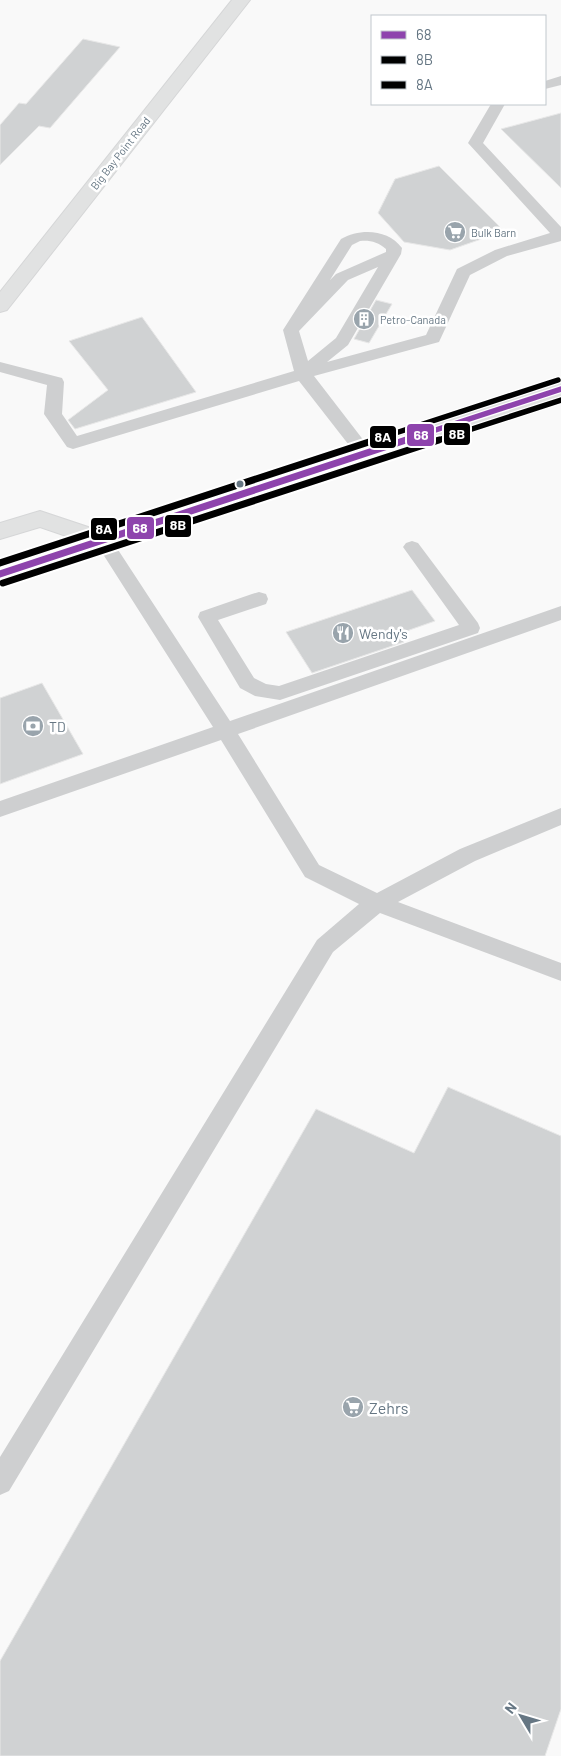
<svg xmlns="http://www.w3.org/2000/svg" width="561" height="1756" font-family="Barlow,sans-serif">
	<rect width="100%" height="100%" fill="#f9f9f9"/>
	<!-- building -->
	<path fill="#d0d2d3" stroke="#e8e8e8" d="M83,39L120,47L50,128L39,126L0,165V125L19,103L26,104Z
		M561,113V188L501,129Z
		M439,166L504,231L450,250L404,242L378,213L395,179Z
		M376,300L392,304L369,343L354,339Z
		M142,317L196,392L75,429L68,420L108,390L69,341Z
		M412,590L435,621L398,634L404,642L312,673L286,632Z
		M42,683L83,754L0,784V698Z
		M448,1087L561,1136V1709L545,1756H0V1661L316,1109L414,1153Z"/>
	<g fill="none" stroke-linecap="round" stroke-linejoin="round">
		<!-- primary casing -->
		<g stroke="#d5d6d7" stroke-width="2">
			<path id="primary" d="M232,0H250L7,310L0,312V292Z
				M561,382V396L0,582V565L78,540L40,527L0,539V523L40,511L103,532Z"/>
		</g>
		<!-- lane -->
		<path fill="#cecfd0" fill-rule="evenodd" d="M561,76V85L545,89V81Z
			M491,104H505L483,143L561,227V241L507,256L470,275L439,342L314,376L371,450L374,454L371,458L365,460L359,458L299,381L73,449L67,447L44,414L47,385L0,372V362L62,378L64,382L62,414L77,436L294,371L283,330L341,239C360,228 388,229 402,248L401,254L348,345L327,362L426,335L457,269L495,250L550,233L468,143ZM360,241C370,240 378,242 386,249V252L336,274L330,280L352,245ZM378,267L336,338L308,361L299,331L348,280Z
			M103,534L109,536L230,721L561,606V620L238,734L319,865L377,893L460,849L561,808V825L475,861L398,902L561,963V981L380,913L333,952L9,1491L0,1495V1457L317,940L359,904L305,877L221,740L0,817V801L213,727L94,540L97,536Z
			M412,541L418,543L478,623L480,628L478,633L280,700L255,696L240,688L198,617L200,612L252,594L259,592L266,594L268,599L266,604L218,620L254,678L266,684L279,686L459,625L403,547L406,543Z"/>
		<!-- primary -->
		<use href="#primary" fill="#e1e2e2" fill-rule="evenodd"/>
		<!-- bus-1-far1 casing -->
		<g stroke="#fff" stroke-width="8">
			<path id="bus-1-far1" d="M402,441L561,389"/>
		</g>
		<!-- bus-1 casing -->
		<g stroke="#fff" stroke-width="11">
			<path id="bus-1" d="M0,574L406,440"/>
		</g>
		<!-- bus-2-far1 casing -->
		<g stroke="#fff" stroke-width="8">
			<path id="bus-2-far1" d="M435,441L561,400"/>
		</g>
		<!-- bus-2 casing -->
		<g stroke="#fff" stroke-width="11">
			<path id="bus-2" d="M3,583L439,440"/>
		</g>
		<!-- bus-3-far1 casing -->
		<g stroke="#fff" stroke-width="8">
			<path id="bus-3-far1" d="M371,441L558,380"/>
		</g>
		<!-- bus-3 casing -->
		<g stroke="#fff" stroke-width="11">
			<path id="bus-3" d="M0,563L375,440"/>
		</g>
		<!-- bus-1-far1 -->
		<use href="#bus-1-far1" stroke="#8e44ad" stroke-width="5.5"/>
		<!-- bus-1 -->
		<use href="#bus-1" stroke="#8e44ad" stroke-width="7"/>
		<!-- bus-2-far1 -->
		<use href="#bus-2-far1" stroke="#000" stroke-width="5.5"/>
		<!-- bus-2 -->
		<use href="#bus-2" stroke="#000" stroke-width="7"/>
		<!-- bus-3-far1 -->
		<use href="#bus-3-far1" stroke="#000" stroke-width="5.5"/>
		<!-- bus-3 -->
		<use href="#bus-3" stroke="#000" stroke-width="7"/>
	</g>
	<!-- icons -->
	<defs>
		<g id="supermarket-disc" transform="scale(1.125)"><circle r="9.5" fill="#99a4ac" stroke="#fff"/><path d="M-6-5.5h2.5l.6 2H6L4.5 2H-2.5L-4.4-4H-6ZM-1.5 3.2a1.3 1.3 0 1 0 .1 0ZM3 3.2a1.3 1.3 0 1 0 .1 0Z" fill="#fff"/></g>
		<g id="building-disc" transform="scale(1.125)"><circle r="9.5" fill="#99a4ac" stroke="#fff"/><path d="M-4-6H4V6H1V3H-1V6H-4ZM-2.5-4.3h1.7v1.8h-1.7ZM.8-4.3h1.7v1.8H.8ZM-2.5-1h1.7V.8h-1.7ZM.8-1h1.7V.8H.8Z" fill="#fff"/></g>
		<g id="restaurant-disc" transform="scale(1.125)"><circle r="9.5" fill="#99a4ac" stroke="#fff"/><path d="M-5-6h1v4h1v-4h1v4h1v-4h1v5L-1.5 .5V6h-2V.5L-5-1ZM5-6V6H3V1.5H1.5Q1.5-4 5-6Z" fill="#fff"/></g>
		<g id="bank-disc" transform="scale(1.125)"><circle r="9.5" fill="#99a4ac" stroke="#fff"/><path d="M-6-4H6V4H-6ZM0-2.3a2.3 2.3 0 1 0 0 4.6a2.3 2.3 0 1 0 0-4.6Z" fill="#fff"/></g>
	</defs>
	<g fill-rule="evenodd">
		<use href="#supermarket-disc" x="455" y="232"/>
		<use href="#building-disc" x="364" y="319"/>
		<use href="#restaurant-disc" x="343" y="633"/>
		<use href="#bank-disc" x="33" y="726"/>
		<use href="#supermarket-disc" x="353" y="1407"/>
	</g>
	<!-- markers -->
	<circle fill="#657683" stroke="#fff" stroke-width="2" cx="240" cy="484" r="4.5"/>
	<g text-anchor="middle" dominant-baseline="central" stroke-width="5" stroke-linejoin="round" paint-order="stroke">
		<!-- far-street labels -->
		<g font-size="11" fill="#657683" stroke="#fff">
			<text transform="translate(120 153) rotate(-52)">Big Bay Point Road</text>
		</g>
		<!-- far-poi labels -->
		<g font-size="11" fill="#657683" stroke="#fff" text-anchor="start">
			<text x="471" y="232">Bulk Barn</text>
			<text x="380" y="319">Petro-Canada</text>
		</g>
		<!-- poi labels -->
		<g font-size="14" fill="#657683" stroke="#fff" text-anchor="start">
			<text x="359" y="633">Wendy's</text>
			<text x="49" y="726">TD</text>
		</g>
		<!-- near-poi labels -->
		<g font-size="16" fill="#657683" stroke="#fff" text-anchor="start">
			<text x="369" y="1407">Zehrs</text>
		</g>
	</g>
	<g stroke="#fff" stroke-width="2">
		<rect x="443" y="422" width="28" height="24" rx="5" fill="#000"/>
		<rect x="406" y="423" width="29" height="24" rx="5" fill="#8e44ad"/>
		<rect x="369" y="425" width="28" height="24" rx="5" fill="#000"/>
		<rect x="164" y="514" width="28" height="24" rx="5" fill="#000"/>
		<rect x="126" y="516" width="29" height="24" rx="5" fill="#8e44ad"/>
		<rect x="90" y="517" width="28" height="24" rx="5" fill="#000"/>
	</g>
	<g font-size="14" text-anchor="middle" font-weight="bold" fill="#fff">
		<text x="457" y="439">8B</text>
		<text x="421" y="440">68</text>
		<text x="383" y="442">8A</text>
		<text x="178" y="530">8B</text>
		<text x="140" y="533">68</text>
		<text x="104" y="534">8A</text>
	</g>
	<!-- legend -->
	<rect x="371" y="15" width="175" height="90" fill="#ffffff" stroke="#c1c8cd"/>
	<rect x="381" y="31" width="25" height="8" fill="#8e44ad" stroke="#c1c8cd"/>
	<text x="416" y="40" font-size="15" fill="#657683">68</text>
	<rect x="381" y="56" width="25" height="8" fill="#000000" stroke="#c1c8cd"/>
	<text x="416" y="65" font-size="15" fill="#657683">8B</text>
	<rect x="381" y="81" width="25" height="8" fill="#000000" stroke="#c1c8cd"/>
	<text x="416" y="90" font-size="15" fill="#657683">8A</text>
	<!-- north arrow -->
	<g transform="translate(521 1716) rotate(308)" stroke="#ffffff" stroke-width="4" paint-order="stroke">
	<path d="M0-4L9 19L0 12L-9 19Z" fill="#657683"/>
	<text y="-8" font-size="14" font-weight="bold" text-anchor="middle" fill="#657683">N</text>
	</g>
</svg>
